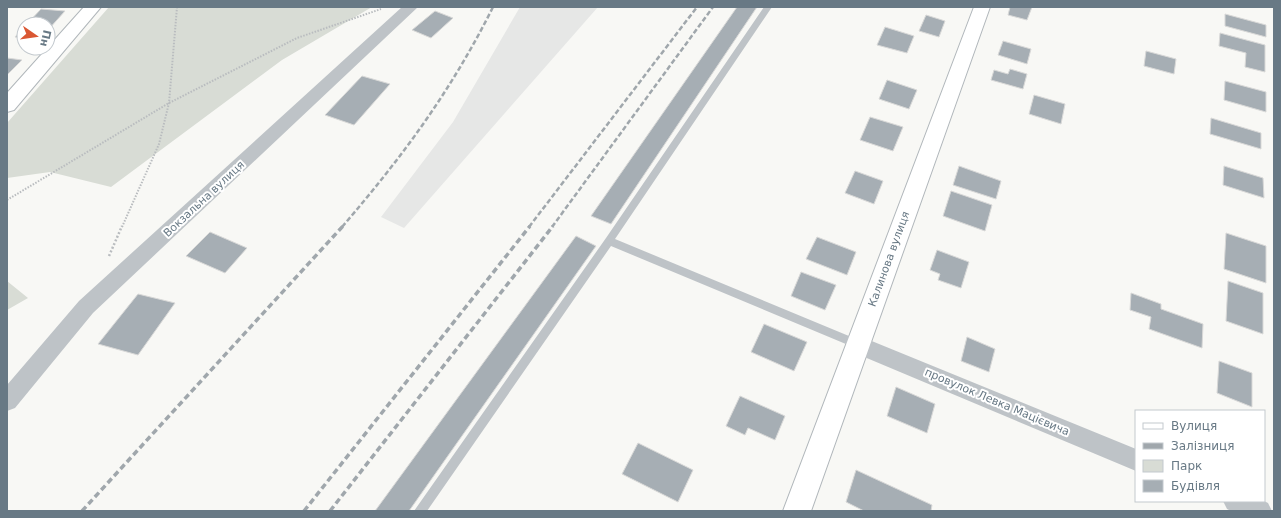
<svg xmlns="http://www.w3.org/2000/svg" width="1281" height="518" font-family="'DejaVu Sans',sans-serif">
	<rect width="100%" height="100%" fill="#f8f8f5"/>
	<!-- built -->
	<path fill="#e6e7e6" d="M520,7H598L404,228L381,217L453,122Z"/>
	<!-- green -->
	<path fill="#d8dcd5" d="M109,7H372L282,60L111,187L50,172L7,178V123Z
		M7,281L28,298L7,310Z"/>
	<!-- building -->
	<path fill="#a6aeb4" stroke="#d9d9d8" d="M737,7H757L611,224L591,216Z
		M1010,7H1032L1027,20L1008,15Z
		M41,9L65,11L48,30V24H27Z
		M435,11L453,18L431,38L412,30Z
		M1225,14L1266,25V37L1225,26Z
		M926,15L945,21L939,37L919,31Z
		M24,27V38L15,37Z
		M885,27L914,36L907,53L877,45Z
		M1220,33L1265,45V72L1245,67L1246,53L1219,46Z
		M1003,41L1031,49L1027,64L998,55Z
		M1146,51L1176,59L1174,74L1144,66Z
		M7,58L22,60L7,75Z
		M1010,69L1027,74L1023,89L991,80L994,70L1008,74Z
		M362,76L390,84L354,125L325,115Z
		M887,80L917,90L909,109L879,99Z
		M1225,81L1266,92V112L1224,100Z
		M1034,95L1065,104L1061,124L1029,114Z
		M870,117L903,127L893,151L860,140Z
		M1211,118L1261,133V149L1210,134Z
		M959,166L1001,181L996,199L953,185Z
		M1224,166L1263,178L1264,198L1223,185Z
		M855,171L883,181L874,204L845,193Z
		M951,191L992,205L985,231L943,216Z
		M210,232L247,248L225,273L186,256Z
		M1226,233L1266,246V283L1224,269Z
		M576,236L596,246L409,511H375Z
		M817,237L856,252L847,275L806,259Z
		M937,250L969,262L961,288L938,280L940,274L930,270Z
		M801,272L836,285L825,310L791,296Z
		M1228,281L1263,293V334L1226,321Z
		M1131,293L1161,304V309L1203,324L1202,348L1149,329L1151,317L1130,310Z
		M138,294L175,303L138,355L98,344Z
		M764,324L807,342L794,371L751,352Z
		M967,337L995,349L989,372L961,361Z
		M1219,361L1252,373V407L1217,393Z
		M896,387L935,404L927,433L887,416Z
		M740,396L785,416L775,440L748,428L745,435L726,426Z
		M638,443L693,470L678,502L622,474Z
		M856,470L932,505L931,511H864L846,502Z"/>
	<g fill="none" stroke-linecap="round" stroke-linejoin="round">
		<!-- secondary casing -->
		<g stroke="#b1b7bb" stroke-width="2">
			<path id="secondary" d="M84,7H101L14,110L7,112V93Z
				M974,7H990L811,511H783Z"/>
		</g>
		<!-- path-far1 -->
		<path stroke="#b9bcbf" stroke-width="2" stroke-dasharray="1.5 1.5" stroke-linecap="butt" d="M7,200L169,103L297,38L381,9
			M122,227L159,144L169,103L177,7"/>
		<!-- path -->
		<path stroke="#b9bcbf" stroke-width="2.5" stroke-dasharray="2 2" stroke-linecap="butt" d="M109,256L122,226"/>
		<!-- lane -->
		<path fill="#bec3c7" fill-rule="evenodd" d="M764,7H772L615,239L861,341L862,344L861,347L857,349L853,347L611,246L427,511H414L606,238Z"/>
		<!-- street -->
		<path fill="#bec3c7" fill-rule="evenodd" d="M402,7H418L93,313L15,408L7,411V385L79,301Z
			M857,335L1136,449V471L850,351L847,344L850,337Z
			M1223,501H1264L1268,503L1272,511H1231L1227,509Z"/>
		<!-- secondary -->
		<use href="#secondary" fill="#fff" fill-rule="evenodd"/>
		<!-- rail-far1 -->
		<path stroke="#a0a7ac" stroke-width="2.5" stroke-dasharray="5 2.5" stroke-linecap="butt" d="M342,227C403,156 451,91 493,7
			M529,227L697,7
			M552,227L713,7"/>
		<!-- rail -->
		<path stroke="#a0a7ac" stroke-width="3.5" stroke-dasharray="6 3.5" stroke-linecap="butt" d="M82,511L343,226
			M304,511L530,226
			M330,511L553,226"/>
	</g>
	<g text-anchor="middle" dominant-baseline="central" stroke-width="4" stroke-linejoin="round" paint-order="stroke">
		<!-- street labels -->
		<g font-size="11" fill="#687985" stroke="#fff">
			<text transform="translate(204 199) rotate(-43)">Вокзальна вулиця</text>
			<text transform="translate(889 259) rotate(-70)">Калинова вулиця</text>
			<text transform="translate(997 402) rotate(23)">провулок Левка Мацієвича</text>
		</g>
	</g>
	<!-- border -->
	<rect width="1281" height="518" fill="none" stroke="#687985" stroke-width="16"/>
	<!-- legend -->
	<rect x="1135" y="410" width="130" height="92" fill="#ffffff" stroke="#c3c9ce"/>
	<rect x="1143" y="423" width="20" height="6" fill="#ffffff" stroke="#c3c9ce"/>
	<text x="1171" y="430" font-size="12" fill="#687985">Вулиця</text>
	<rect x="1143" y="443" width="20" height="6" fill="#a0a7ac" stroke="#c3c9ce"/>
	<text x="1171" y="450" font-size="12" fill="#687985">Залізниця</text>
	<rect x="1143" y="460" width="20" height="12" fill="#d8dcd5" stroke="#c3c9ce"/>
	<text x="1171" y="470" font-size="12" fill="#687985">Парк</text>
	<rect x="1143" y="480" width="20" height="12" fill="#a6aeb4" stroke="#c3c9ce"/>
	<text x="1171" y="490" font-size="12" fill="#687985">Будівля</text>
	<!-- north arrow -->
	<g transform="translate(36 36) rotate(103)"><circle r="19" fill="#ffffff" stroke="#c3c9ce"/>
	<path d="M0-3L7 15L0 10L-7 15Z" fill="#da5733"/>
	<text y="-6" font-size="11" font-weight="bold" text-anchor="middle" fill="#687985">Пн</text>
	</g>
</svg>
